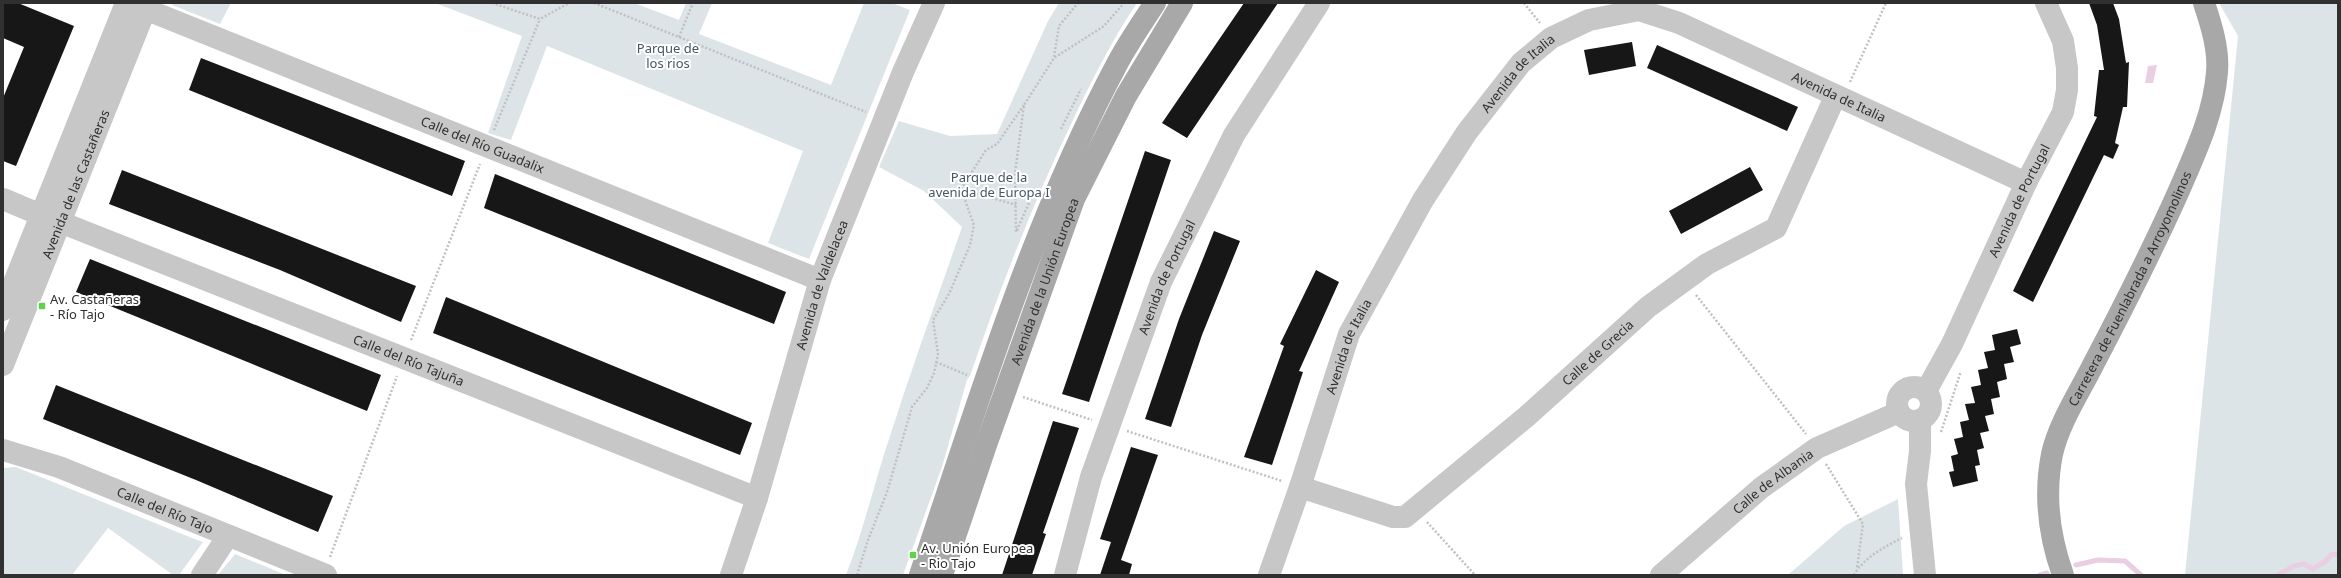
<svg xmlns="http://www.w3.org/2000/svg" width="2341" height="578" font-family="'Noto Sans',sans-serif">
	<rect width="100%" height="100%" fill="#fff"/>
	<!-- green -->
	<path fill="#dde4e8" d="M173,3H231L220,24L172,5Z
		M435,3H634L679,20L686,3H712L699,34L831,85L864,3H892L910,10L809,259L768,243L803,151L547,46L511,140L488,133L522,36Z
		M1059,3H1137C1112,40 1092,80 1073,120C1033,203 1000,288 970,376L967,380L942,467L903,575H846C864,529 875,480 891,433C913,364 938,296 962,227L924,191L879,167L899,121L950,136L997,134L1048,21Z
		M2219,3H2338V575H2185L2238,36Z
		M16,467L197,540L203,542L179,575H173L108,528L72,575H3V468Z
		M1898,499L1903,575H1788L1844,526Z
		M235,554L286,575H218Z"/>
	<!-- water -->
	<path fill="#e9cfe1" d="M2157,65L2153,83H2145L2148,66Z"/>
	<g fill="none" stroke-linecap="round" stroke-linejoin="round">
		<!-- stream -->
		<path stroke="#e9cfe1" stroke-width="5" d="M2076,565L2098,560L2125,561L2141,575
			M2040,575L2047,573
			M2278,575L2294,566L2304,564L2313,569L2326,561L2332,554L2338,555"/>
	</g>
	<!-- building -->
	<path fill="#171717" d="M3,3H18L74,26L16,166L3,161V98L24,47L3,38Z
		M1244,3H1278L1187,138L1162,123Z
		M2089,3H2113L2119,19L2126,63L2129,62L2127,107H2123L2115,143L2119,145L2113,159L2104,155L2033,302L2013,291L2097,117L2094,116L2099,70H2104L2097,25Z
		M1632,42L1636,66L1589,75L1584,50Z
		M1657,45L1798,107L1787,131L1647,68Z
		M201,58L465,161L452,196L189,90Z
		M1145,151L1171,160L1089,402L1062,394Z
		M1750,167L1763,190L1681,234L1669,211Z
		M122,170L416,286L401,322L280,270L109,204Z
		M495,174L786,292L774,324L484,208Z
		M1214,231L1240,241L1202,335L1171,427L1145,419L1179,319Z
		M90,259L381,375L367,411L76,292Z
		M1316,270L1339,282L1299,371L1303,372L1272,465L1244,457L1284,346L1280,344Z
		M446,297L752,423L740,455L433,333Z
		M2017,329L2021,344L2010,347L2014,362L2004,364L2007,379L1997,382L2000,397L1991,399L1994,414L1985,416L1989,431L1980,433L1984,448L1977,450L1980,465L1975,466L1978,481L1953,487L1949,472L1954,471L1951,456L1958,454L1954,439L1963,437L1960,422L1969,420L1965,404L1975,403L1971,387L1981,385L1978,370L1988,368L1984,352L1995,350L1992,335Z
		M56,385L333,496L318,532L196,480L43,419Z
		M1053,421L1079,428L1043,533L1046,534L1032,575H1002Z
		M1131,447L1158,455L1121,560L1132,564L1129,575H1100L1111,542L1100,539Z"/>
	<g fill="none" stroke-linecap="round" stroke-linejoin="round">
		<!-- path -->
		<path stroke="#c0c0c0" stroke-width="2.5" stroke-dasharray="2 2" stroke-linecap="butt" d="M492,3L540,19L569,3
			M594,3L866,112
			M1524,3L1540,23
			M679,37L693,3
			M1054,57L1059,26L1078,3
			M1850,82L1886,3
			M1061,129L1081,89
			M494,130L540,19
			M961,189L986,150L997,144L1024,105
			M961,189L1016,205
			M1029,203L1016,232L1015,173L1024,105L1054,58L1104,26L1124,3
			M1696,295L1806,434
			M411,340L480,164
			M936,362L967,375
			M1023,397L1092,420
			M1127,431L1282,481
			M1941,432L1961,371
			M1826,464L1863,524L1857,568
			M1427,522L1475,575
			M330,557L397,376
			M857,575L868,540L887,492L912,407L927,388L934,373L938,354L933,320L949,294L970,245L974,225L961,189
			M1854,575C1863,558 1886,546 1902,538"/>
		<!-- minor -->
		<g stroke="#c7c7c7" stroke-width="22">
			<path id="s1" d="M130,3L820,280"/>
			<path d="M3,199L41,215"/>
			<path id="s2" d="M60,222L757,498"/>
			<path d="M3,310L126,3"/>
			<path id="s3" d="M3,365L148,3"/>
			<circle cx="1914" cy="404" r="17"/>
			<path id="s4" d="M1926,391L1952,344L2026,183L2063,112L2067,90V68L2063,41L2046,3"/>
			<path d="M1920,420V451L1916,484L1925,575"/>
			<path id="s5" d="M3,450L59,467L326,575"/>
			<path id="s6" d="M1300,487L1393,517H1405L1526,417L1648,307L1707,264L1776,228L1835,97"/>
			<path d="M202,575L228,536"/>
			<path id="s7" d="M731,575L757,498L820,280L903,72L934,3"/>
			<path id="s8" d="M1065,575L1091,477L1161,282L1234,135L1319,3"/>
			<path id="s9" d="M1269,575L1300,487L1349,334L1423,200L1467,132L1521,63L1551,38L1589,20L1639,10L1679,23L2026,183"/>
			<path id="s10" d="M1661,575L1761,488L1817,448L1899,412"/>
		</g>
		<!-- major -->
		<g stroke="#a8a8a8" stroke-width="22">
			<path d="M920,575C978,403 1031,225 1117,64C1128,43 1142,23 1155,3"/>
			<path id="s11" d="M942,575L986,445L1074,199L1126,96L1182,3"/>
			<path id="s12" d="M2063,575C2049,536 2044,495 2052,454C2059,423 2079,393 2093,365C2124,306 2154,247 2181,186C2197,149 2214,112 2217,72C2219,49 2211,24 2204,3"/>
		</g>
	</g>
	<!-- markers -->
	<g fill="#61d04a" stroke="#fff" stroke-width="1.5">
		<rect x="38" y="302" width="8" height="8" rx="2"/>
		<rect x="909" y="551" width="8" height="8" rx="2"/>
	</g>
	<g text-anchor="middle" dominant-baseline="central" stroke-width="4" stroke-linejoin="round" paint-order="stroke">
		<!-- park labels -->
		<g font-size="13" fill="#435767" stroke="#fff">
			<text x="668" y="48">Parque de<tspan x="668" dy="15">los rios</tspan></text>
			<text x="989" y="177">Parque de la<tspan x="989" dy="15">avenida de Europa I</tspan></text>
		</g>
		<!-- street labels -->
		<g font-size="13" fill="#303030" stroke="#fff">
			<text stroke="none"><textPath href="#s9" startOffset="566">Avenida de Italia</textPath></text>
			<text stroke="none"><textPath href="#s9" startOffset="926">Avenida de Italia</textPath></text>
			<text stroke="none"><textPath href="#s1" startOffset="380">Calle del Río Guadalix</textPath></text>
			<text stroke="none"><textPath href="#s3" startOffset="195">Avenida de las Castañeras</textPath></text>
			<text stroke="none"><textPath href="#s4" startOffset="212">Avenida de Portugal</textPath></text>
			<text stroke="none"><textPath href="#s8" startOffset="315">Avenida de Portugal</textPath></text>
			<text stroke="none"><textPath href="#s11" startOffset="311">Avenida de la Unión Europea</textPath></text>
			<text stroke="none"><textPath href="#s7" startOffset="304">Avenida de Valdelacea</textPath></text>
			<text stroke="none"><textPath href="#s12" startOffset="306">Carretera de Fuenlabrada a Arroyomolinos</textPath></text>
			<text stroke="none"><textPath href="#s9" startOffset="242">Avenida de Italia</textPath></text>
			<text stroke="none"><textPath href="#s6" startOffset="363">Calle de Grecia</textPath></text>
			<text stroke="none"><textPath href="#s2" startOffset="375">Calle del Río Tajuña</textPath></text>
			<text stroke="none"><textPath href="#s10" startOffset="146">Calle de Albania</textPath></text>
			<text stroke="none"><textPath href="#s5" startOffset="173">Calle del Río Tajo</textPath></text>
		</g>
		<!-- poi labels -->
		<g font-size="13" fill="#303030" stroke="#fff" text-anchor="start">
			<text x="50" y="299">Av. Castañeras<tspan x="50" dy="15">- Río Tajo</tspan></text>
			<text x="921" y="548">Av. Unión Europea<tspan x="921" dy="15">- Rio Tajo</tspan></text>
		</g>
	</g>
	<!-- border -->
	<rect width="2341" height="578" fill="none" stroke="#303030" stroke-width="8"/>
</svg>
